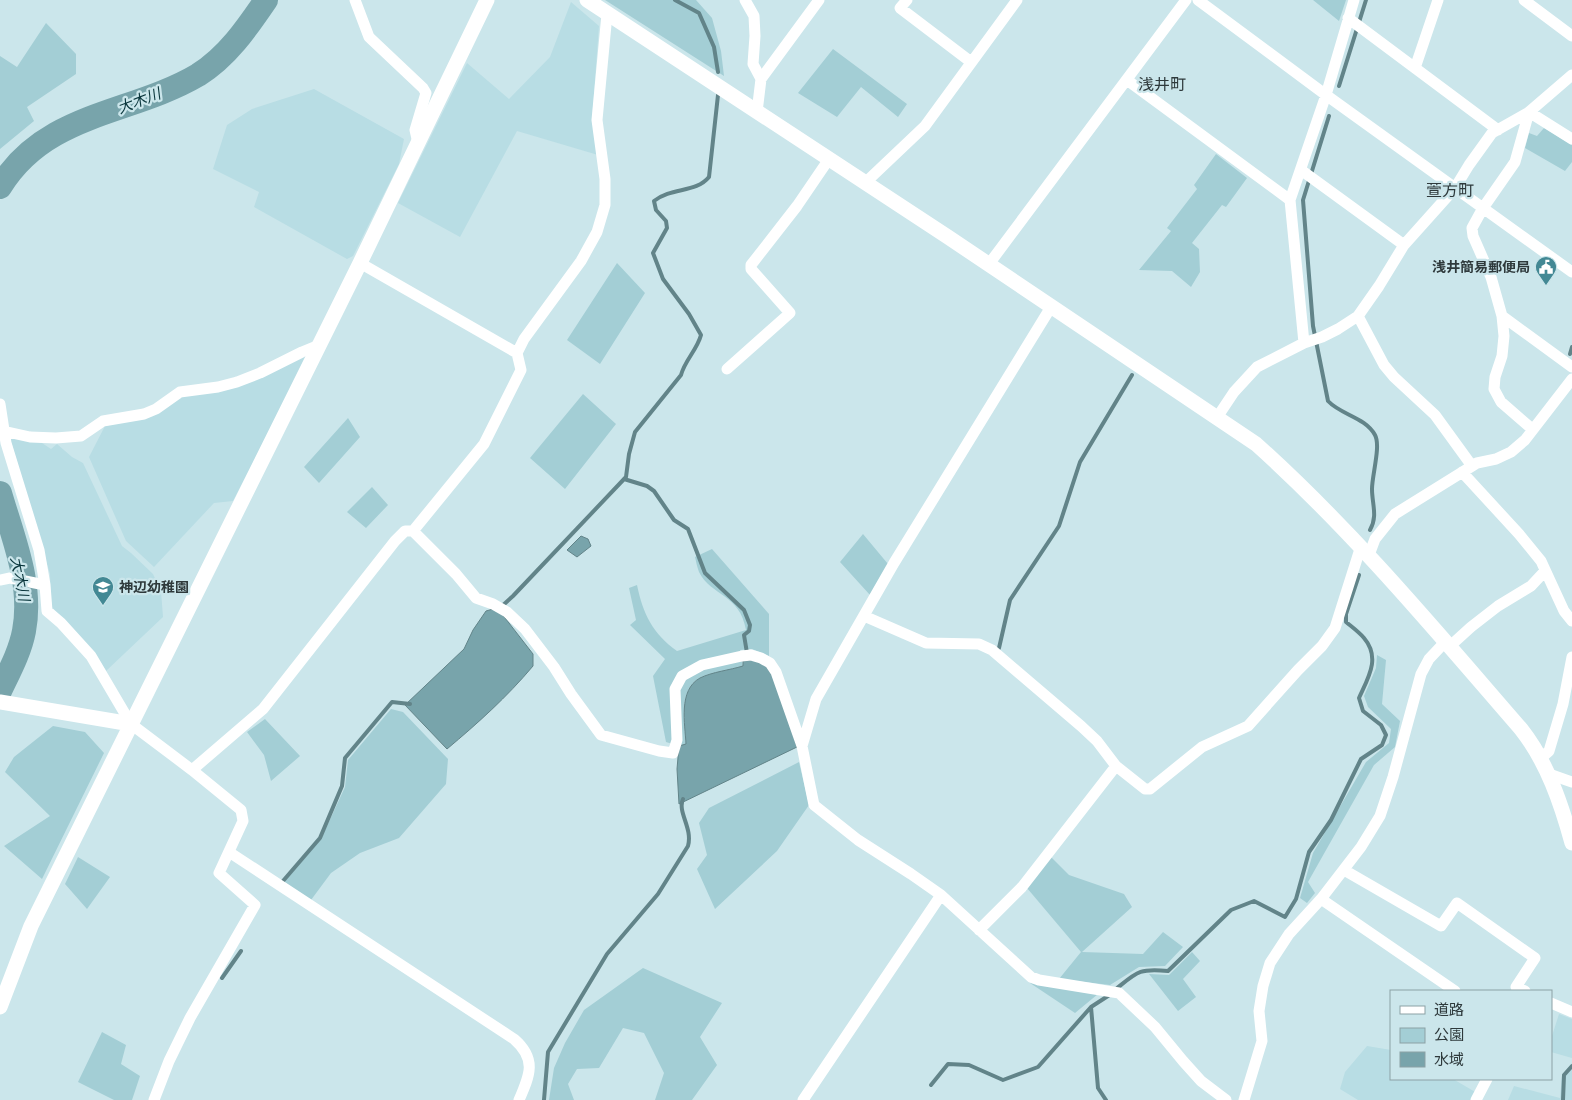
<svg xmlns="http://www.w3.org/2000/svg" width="1572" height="1100" font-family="'Varela Round','Noto Sans JP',sans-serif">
	<rect width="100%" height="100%" fill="#cbe6eb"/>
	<!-- built -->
	<path fill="#b8dde4" d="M571,2L599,26L592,120L598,155L517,131L460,237L398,203L467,63L509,99L550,57Z
		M314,89L404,139L399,164L353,256L347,259L254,207L259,192L213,169L227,125L252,109Z
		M309,354L233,501L214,503L154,567L126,541L89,457L105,426L181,394Z
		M10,438L42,443L51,449L57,444L72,457L83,463L122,546L131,553L153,574L161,591L163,617L106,671L95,654L51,606L50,574Z
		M1559,1014L1572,1019V1058L1551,1052V1039Z
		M1367,1046L1391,1050V1079H1453L1477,1093L1473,1100H1358L1340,1089L1345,1072Z
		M1572,1063V1100H1508L1514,1086L1560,1098L1562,1075Z"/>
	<!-- green -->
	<path fill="#a3ced5" d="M605,0H696L712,18L721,51L724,76Z
		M1313,0H1346L1339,21Z
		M46,23L76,54V74L27,107L34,121L0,149V56L17,67Z
		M833,49L907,104L898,117L861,87L837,117L798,93Z
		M1544,128L1572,145V162L1565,171L1525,148L1529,133L1537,136Z
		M1216,154L1247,178L1226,207L1222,205L1192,243L1199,249L1200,272L1191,287L1172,271L1139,270L1171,231L1167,228L1197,189L1194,185Z
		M617,263L645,293L600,364L567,340Z
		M583,394L616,424L565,489L530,458Z
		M348,418L360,437L319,483L304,467Z
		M372,487L388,505L366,528L347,512Z
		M863,534L888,564L870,595L840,562Z
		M712,549L769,614V656L752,649L740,650L743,666C730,670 714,672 702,677C677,688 685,724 686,744L679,746L666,742L653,676L665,659L630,625L636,620L629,588L637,585C643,614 653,634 677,651L746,630C740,594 711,596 699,572C697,567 696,561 695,557Z
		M1377,655L1386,660L1382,704L1400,721L1395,747L1374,765L1308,882L1315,893L1307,903L1300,898L1313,853L1366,762L1389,743L1391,729L1368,707L1364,696L1376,668Z
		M391,709L403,712L448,759L446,784L399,838L360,853L331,873L311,900L284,882L321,839L345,787L348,760Z
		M265,719L300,756L271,781L264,755L247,732Z
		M53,726L85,732L104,753L42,879L4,846L50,816L5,772L14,757Z
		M799,762L809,805L777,851L715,909L697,869L707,855L699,823L709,808Z
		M78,857L110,877L87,909L65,884Z
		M1051,857L1069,875L1124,894L1132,907L1082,952L1143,954L1163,932L1183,947L1165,966L1139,967L1110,985L1059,979L1081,952L1027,888Z
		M1192,952L1200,961L1183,979L1196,997L1178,1011L1149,974L1169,975Z
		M643,968L722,1003L700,1037L717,1065L692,1100H655L664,1073L644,1033L623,1028L599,1068L577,1069L568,1084L574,1100H549L554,1068L565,1043L584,1010Z
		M1030,983L1098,994L1075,1013Z
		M102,1032L126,1045L121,1064L140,1076L132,1100H114L78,1082Z"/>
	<!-- water -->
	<path fill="#78a4ab" stroke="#628489" d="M581,536L588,539L591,546L577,557L567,550Z
		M493,609L502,614L533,654V666C507,697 478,723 447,749L405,705L464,649L473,630L486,611Z
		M753,660L766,665L775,677L797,747L679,804L677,769L679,746L686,744C685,724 678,690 700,678C712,672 730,670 743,666V661Z"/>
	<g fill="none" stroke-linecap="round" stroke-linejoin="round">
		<!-- stream -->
		<path stroke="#628489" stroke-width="4" d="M675,0L699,13L714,47L718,72
			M1339,86L1366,0
			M1329,116L1303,200L1313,326L1328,401C1341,415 1365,417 1375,435C1381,446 1372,475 1372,489C1372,504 1378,516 1370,530
			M1570,354L1572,347
			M624,479L647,486L654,491L674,520L688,529L705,573L744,610L750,625L749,631L744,635L747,653
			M501,607L513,596L626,477L629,454L635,432L681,375C685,360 697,350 701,335L689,314L663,279L653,253L667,228L666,221L656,210L654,201C672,187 696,193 709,177L718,95
			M999,648L1010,600L1059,526L1080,462L1132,375
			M283,881L320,838L342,786L345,758L392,702L410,704
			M222,978L241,951
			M1116,989C1137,972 1139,968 1168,971L1231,910L1254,901L1285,917L1296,899L1309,852L1331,820L1361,759L1382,745L1386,735L1381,725L1363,711L1359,698C1368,678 1381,658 1364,638C1359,632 1352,627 1346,622V614L1359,575
			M931,1085L948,1064L969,1065L1003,1080L1038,1067L1091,1007
			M544,1100L548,1052L607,954L658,894L688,846C693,828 677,812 683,799
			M1106,1100L1098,1088L1091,1007L1111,994
			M1563,1100L1564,1075L1572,1066"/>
		<!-- river -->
		<path stroke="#78a4ab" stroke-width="24" d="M0,187C46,112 130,115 198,75C227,57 247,28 266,0
			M0,493C13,538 33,584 24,631C20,652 9,672 0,691"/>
		<!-- street -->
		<path stroke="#fff" stroke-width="11" d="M355,0L369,37L423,88L426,93L415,130L418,143
			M745,0L754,16L755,36L753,64L761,79L757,112
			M907,0L900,8L971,62
			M1198,0L1326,95L1572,272
			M1524,0L1572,36
			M1348,18L1498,130
			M1415,68L1438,0
			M761,79L819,0
			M1127,80L1290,200
			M1301,170L1404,245
			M866,182L925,126L1017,0
			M360,263L517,353
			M989,264L1186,0
			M1358,316L1384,365L1394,377L1435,415L1472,466
			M1502,316L1572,367
			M1304,343L1290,200L1326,95L1354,0
			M727,369L790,313L751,269V265L797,206L829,159
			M0,404L6,443L39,550L45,585
			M1216,419L1234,392L1257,367L1304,343L1322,337L1338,329L1358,316L1379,286L1404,245L1455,188L1469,165L1492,133L1529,112L1572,75
			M1532,429L1501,402L1494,389L1495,377L1502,356L1504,336L1502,316L1491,277L1473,236L1472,228L1483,208L1515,162L1529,112L1572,139
			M3,431L30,437L56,438L81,436L103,421L144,414L156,409L180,392L218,387L237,382L260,373L302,352L319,345
			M1462,472L1519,534L1541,561L1564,611L1572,621
			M413,531L484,444L521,370L517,353L524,339L581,261L597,232L605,205V179L597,120L607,14
			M1369,555L1375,539L1395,514L1477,463L1496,459L1511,452L1525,440L1572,379
			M0,580L10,578L45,585L47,611L61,623L91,656L131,724L192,770L241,810L243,821L219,873L255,905L190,1018L169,1061L154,1100
			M864,616L926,643L979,644L992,650L1081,726L1097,741L1116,766
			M1449,647L1471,627L1498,606L1531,586L1545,571
			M802,746L816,699L894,563L1051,307
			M1541,758L1549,751L1563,704L1572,657
			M192,770L263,709L395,541L405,531H413L456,574L476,598L493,604L507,612L525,629L554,667L571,694L601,735L659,751L673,753L677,740L675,689L682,676L702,665L742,656L751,655L761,658L770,663L776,672L802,746L814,805L858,840L911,874L941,895L1031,977L1039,980L1119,993L1155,1027L1183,1061L1201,1081L1226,1100
			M1549,774L1572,782
			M229,852L514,1039C537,1059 530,1075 519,1100
			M1344,870L1441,926L1457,903L1535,958L1516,987L1525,991
			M1321,899L1455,991
			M979,930L1022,887L1116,766L1145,789H1150L1202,747L1248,726L1298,670L1322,646L1335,628L1361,546
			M1551,1003L1572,1012
			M803,1100L941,895
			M1244,1100L1262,1041L1259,1011L1263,986L1270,963L1289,934L1321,899L1361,847L1380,816L1393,777L1421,674L1429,659L1445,642
			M1476,1100L1487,1079"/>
		<!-- secondary -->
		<path stroke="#fff" stroke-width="15" d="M587,0L948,237L1256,444C1353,531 1436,631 1521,729C1547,762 1561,803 1572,843
			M0,702L131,724
			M0,1007L31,926L360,263L487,0"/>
	</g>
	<!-- icons -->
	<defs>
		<g id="civic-pin" transform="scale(1.125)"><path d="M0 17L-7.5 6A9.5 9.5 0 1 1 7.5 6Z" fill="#438894" stroke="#cbe6eb"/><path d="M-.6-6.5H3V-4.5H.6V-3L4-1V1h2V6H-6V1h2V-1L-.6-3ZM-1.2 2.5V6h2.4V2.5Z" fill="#fff"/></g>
		<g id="school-pin" transform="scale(1.125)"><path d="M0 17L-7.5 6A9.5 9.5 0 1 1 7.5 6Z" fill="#438894" stroke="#cbe6eb"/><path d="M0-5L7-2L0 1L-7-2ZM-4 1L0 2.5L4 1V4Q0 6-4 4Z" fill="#fff"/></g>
	</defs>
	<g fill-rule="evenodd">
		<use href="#civic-pin" x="1546" y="267"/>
		<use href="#school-pin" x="103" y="587"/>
	</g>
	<g text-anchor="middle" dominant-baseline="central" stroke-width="4.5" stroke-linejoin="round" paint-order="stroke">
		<!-- poi labels -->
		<g font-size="14" font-weight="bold" fill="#2e393b" stroke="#cbe6eb" text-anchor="end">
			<text x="1530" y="267">浅井簡易郵便局</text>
			<text x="119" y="587" text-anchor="start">神辺幼稚園</text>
		</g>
		<!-- water labels -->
		<g font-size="15" font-style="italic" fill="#0a363c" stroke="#cbe6eb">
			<text transform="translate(139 101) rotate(-21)">大木川</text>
			<text transform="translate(20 579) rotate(79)">大木川</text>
		</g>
		<!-- quarter labels -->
		<g font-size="16" fill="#2e393b" stroke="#cbe6eb">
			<text x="1162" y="85">浅井町</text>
			<text x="1450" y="191">萱方町</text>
		</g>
	</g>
	<!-- legend -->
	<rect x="1390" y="990" width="162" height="90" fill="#cbe6eb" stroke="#8ca1a5"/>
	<rect x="1400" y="1006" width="25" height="8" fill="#ffffff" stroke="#8ca1a5"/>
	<text x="1434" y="1015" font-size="15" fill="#2e393b">道路</text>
	<rect x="1400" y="1028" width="25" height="15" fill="#a3ced5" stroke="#8ca1a5"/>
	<text x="1434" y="1040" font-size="15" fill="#2e393b">公園</text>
	<rect x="1400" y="1052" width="25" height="15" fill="#78a4ab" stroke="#8ca1a5"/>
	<text x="1434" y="1065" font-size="15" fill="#2e393b">水域</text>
</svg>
